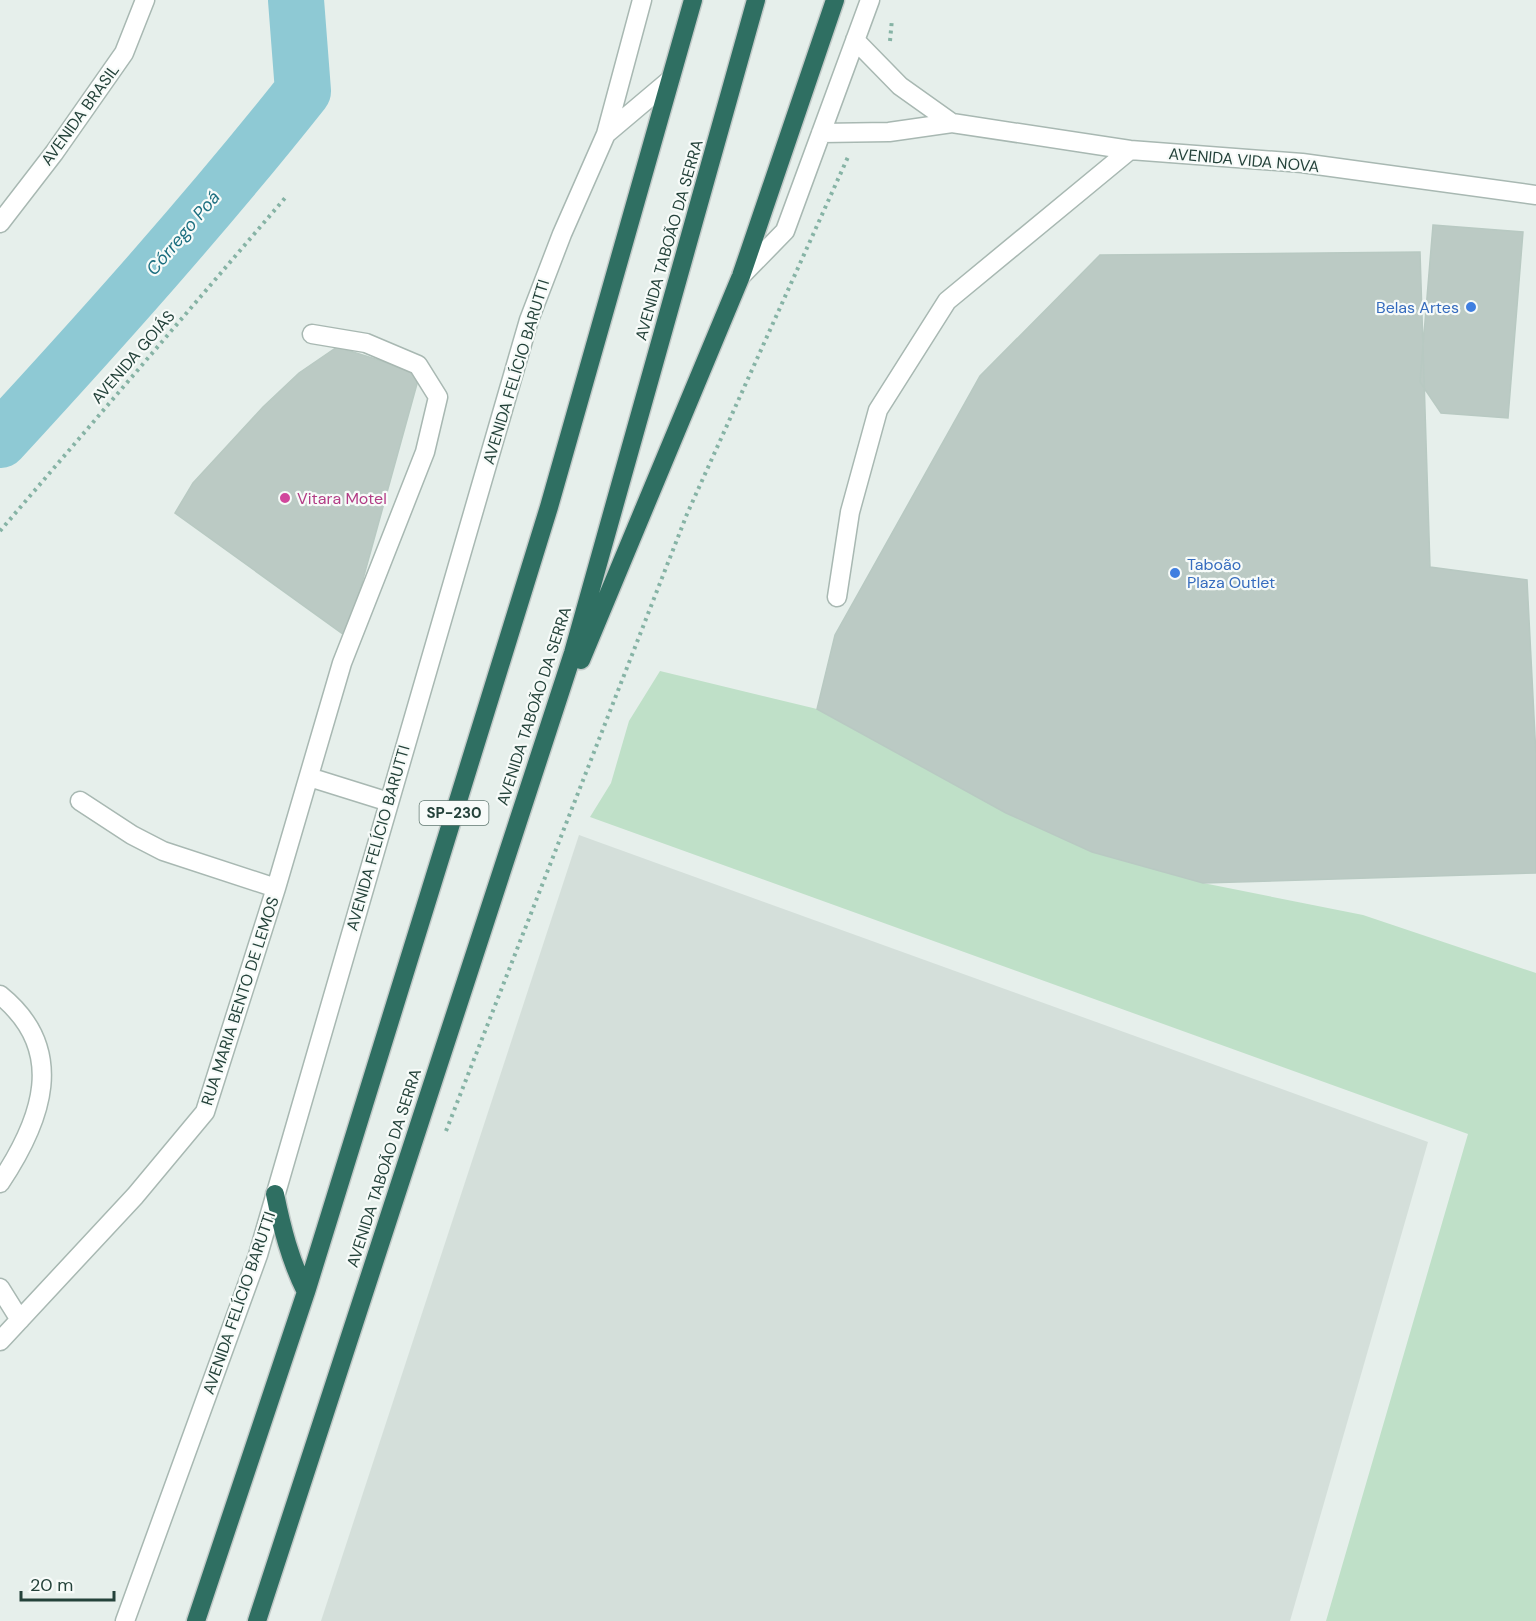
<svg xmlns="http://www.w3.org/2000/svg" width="1536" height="1621" font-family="'DM Sans',sans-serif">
	<rect width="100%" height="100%" fill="#e6efeb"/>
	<!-- built -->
	<path fill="#d4dfda" d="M579,835L1428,1142L1290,1621H321Z"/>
	<!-- green -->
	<path fill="#bfe0c8" d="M660,671L817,709L1006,813L1092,852L1203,883L1363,915L1536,973V1621H1326L1468,1134L590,817L611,783L629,721Z"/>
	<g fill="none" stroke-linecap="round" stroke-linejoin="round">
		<!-- river -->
		<path stroke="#8ec9d4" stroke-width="56" d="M0,440C104,327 207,212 303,91L296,0"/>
	</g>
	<!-- building -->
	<path fill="#bbcac4" stroke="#b8c9c2" stroke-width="1.5" d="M1433,225L1523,232L1508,418L1441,413L1420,382Z
		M1420,252L1430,567L1527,580L1536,756V873L1203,883L1092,852L1006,813L817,709L835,635L980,376L1100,255Z
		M337,347L420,373L347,637L175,513L193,483L263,407L299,373Z"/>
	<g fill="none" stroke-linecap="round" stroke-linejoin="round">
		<!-- minor casing -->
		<g stroke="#a8b8b2" stroke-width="21">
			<path id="minor" d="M855,40L900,86L952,123
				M821,133L889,132L952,123L1130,150L1302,163L1536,195
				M606,134L642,0
				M0,223L54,153L124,53L145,0
				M741,276L785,231L870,0
				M837,597L850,512L878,410L947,301L1130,150
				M309,777L389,802
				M80,801L132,835L163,851L276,888
				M0,995C68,1050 42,1120 0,1183
				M0,1288L20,1320
				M0,1341L135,1196L205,1112L276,888L342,663L425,452L438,397L418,365L366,343L312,334
				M125,1621L258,1255L529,320L562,234L606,134L670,80"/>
		</g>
		<!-- highway casing -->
		<g stroke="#c2cac8" stroke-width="21">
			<path id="highway" d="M581,660L741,276L835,0
				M275,1194C282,1228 290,1260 306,1292
				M196,1621L306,1292L549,507L693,0
				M257,1621L573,653L756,0"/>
		</g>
		<!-- path -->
		<path stroke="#86b3a5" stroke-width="4" stroke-dasharray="3 4.5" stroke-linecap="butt" d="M890,41L892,19
			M0,531L285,198
			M446,1131L687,514L848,157"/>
		<!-- minor -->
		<use href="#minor" stroke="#fff" stroke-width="18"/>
		<!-- highway -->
		<use href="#highway" stroke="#2f6f62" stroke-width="18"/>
	</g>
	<!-- markers -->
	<g fill="#3f7fe0" stroke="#f7fbf9" stroke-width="2">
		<circle cx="1471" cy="307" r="6"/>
		<circle cx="1175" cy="573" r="6"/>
	</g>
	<circle fill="#d1479c" stroke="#f7fbf9" stroke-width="2" cx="285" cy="498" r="6"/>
	<g text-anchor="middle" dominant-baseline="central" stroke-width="4.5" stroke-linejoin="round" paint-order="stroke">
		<!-- shield labels -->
		<rect fill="#f7fbf9" stroke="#637a73" stroke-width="1.5" x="419.5" y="801" width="69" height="24" rx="4.5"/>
		<g font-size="15" font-weight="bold" fill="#24423a">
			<text x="454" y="813">SP-230</text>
		</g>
		<!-- street labels -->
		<g font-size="16" fill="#24423a" stroke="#f7fbf9">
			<text transform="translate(80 115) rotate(-54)">AVENIDA BRASIL</text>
			<text transform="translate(1244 160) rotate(5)">AVENIDA VIDA NOVA</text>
			<text transform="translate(669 240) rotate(-74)">AVENIDA TABOÃO DA SERRA</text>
			<text transform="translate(133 357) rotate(-49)">AVENIDA GOIÁS</text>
			<text transform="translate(516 372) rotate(-73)">AVENIDA FELÍCIO BARUTTI</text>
			<text transform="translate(534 706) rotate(-72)">AVENIDA TABOÃO DA SERRA</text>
			<text transform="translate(378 838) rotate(-74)">AVENIDA FELÍCIO BARUTTI</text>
			<text transform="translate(240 1001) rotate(-72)">RUA MARIA BENTO DE LEMOS</text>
			<text transform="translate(384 1168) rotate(-72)">AVENIDA TABOÃO DA SERRA</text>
			<text transform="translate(239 1303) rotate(-71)">AVENIDA FELÍCIO BARUTTI</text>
		</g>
		<!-- shop labels -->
		<g font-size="16" fill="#366cbe" stroke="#f7fbf9" text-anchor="end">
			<text x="1459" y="307">Belas Artes</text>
			<text x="1187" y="564" text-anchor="start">Taboão<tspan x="1187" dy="18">Plaza Outlet</tspan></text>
		</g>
		<!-- hotel labels -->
		<g font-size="16" fill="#b23c85" stroke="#f7fbf9" text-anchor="start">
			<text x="297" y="498">Vitara Motel</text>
		</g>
		<!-- water labels -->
		<g font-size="18" font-style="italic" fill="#1c6f80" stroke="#f7fbf9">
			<text transform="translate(183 233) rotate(-50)">Córrego Poá</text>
		</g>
	</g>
	<!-- scale -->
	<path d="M21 1591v9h93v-9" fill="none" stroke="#24423a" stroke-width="3"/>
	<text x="30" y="1591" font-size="18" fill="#24423a" stroke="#f7fbf9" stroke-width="4.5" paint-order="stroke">20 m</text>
</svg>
